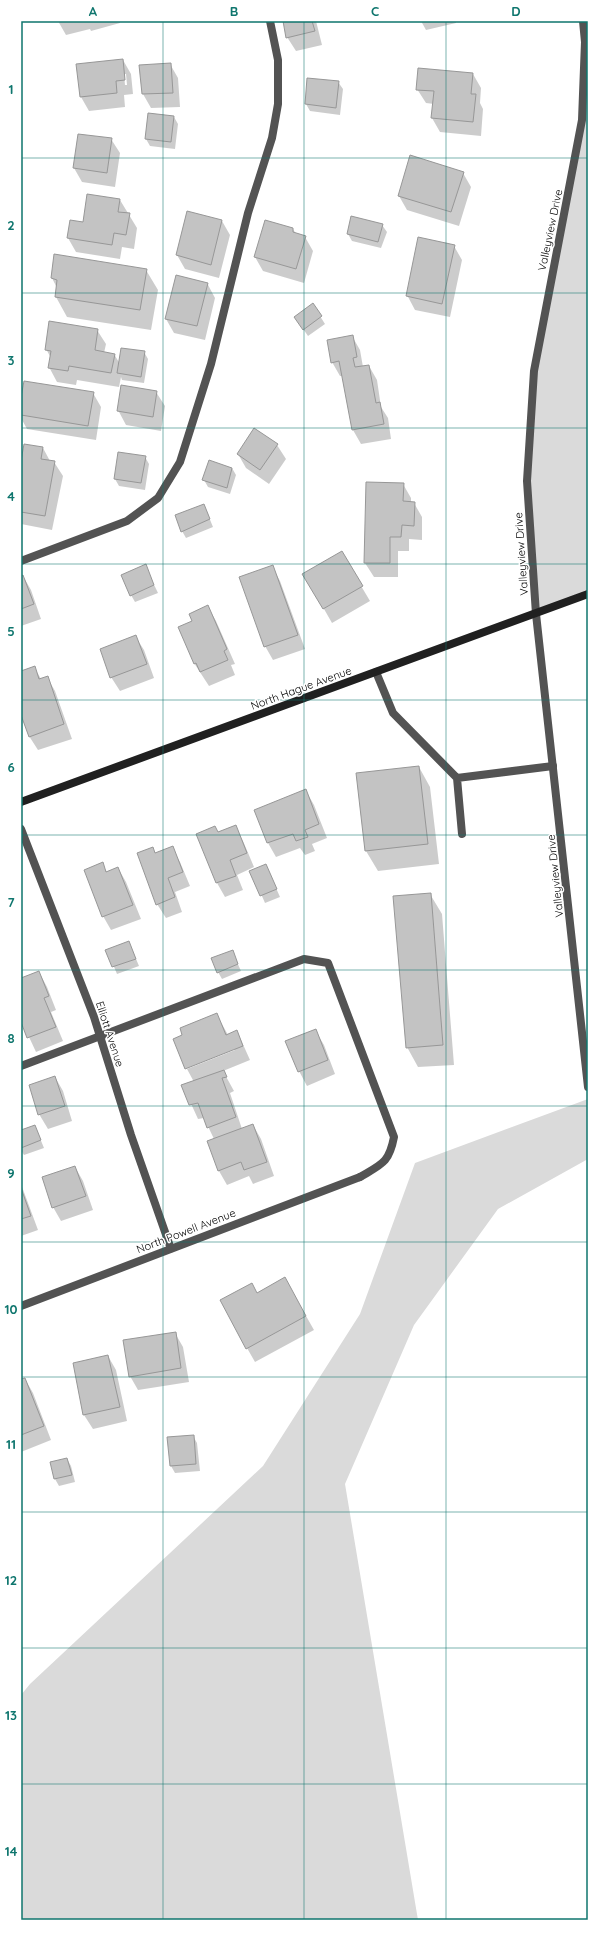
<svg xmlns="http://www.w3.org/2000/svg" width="609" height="1941" font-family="Quicksand,sans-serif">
	<rect width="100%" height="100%" fill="#fff"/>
	<!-- green -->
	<path fill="#dadada" d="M583,21H588V594L536,614L527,481L534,371L582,120Z
		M588,1099V1159L498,1209L414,1325L345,1484L418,1920H21V1695L30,1684L263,1466L360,1314L415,1163Z"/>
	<!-- shadow -->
	<path fill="#0003" fill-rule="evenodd" d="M58,21H120V23L91,31L90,29L66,35Z
		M284,21H316L322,45L296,51L287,37Z
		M421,21H456V23L426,30Z
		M123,60L131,74L133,94L124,95L125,107L89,111L81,97ZM124,74H126L127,85H125Z
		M170,64L178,78L180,107L151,108L143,94L141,66Z
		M473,74L481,88L480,103L483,109L481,136L440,132L432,118L434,104L426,103L417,89Z
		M308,79L338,82L343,89L340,115L310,111L306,104Z
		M174,117L178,124L175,149L150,146L146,139Z
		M111,139L120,153L115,187L82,182L74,168Z
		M463,173L471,187L459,226L407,210L399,196Z
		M120,200L137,228L134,249L122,247L120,259L76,252L68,238L70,221L83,223Z
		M222,221L230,235L219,278L185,269L177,255Z
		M382,225L387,232L381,248L352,241L348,234Z
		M293,229L296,234L305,237L313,251L304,283L263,271L255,257Z
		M454,246L462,260L450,317L415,310L407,295Z
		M146,270L158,290L151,330L67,317L56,297L57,288L52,278Z
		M207,283L215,298L205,340L174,333L166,319Z
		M313,305L325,324L308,336L295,317Z
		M97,330L106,344L104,353L114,354L120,364L144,352L148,359L144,383L122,380L121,377L119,387L77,380L76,385L57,382L49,367L51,358L46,349Z
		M352,336L360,350L363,367L369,366L377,380L381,407L388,418L391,439L361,444L353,430L343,376H340L332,362Z
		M156,392L165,406L161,431L126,425L118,410Z
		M93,393L101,407L96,440L27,429L21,418V403Z
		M255,429L277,445L286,459L269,484L246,468L238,454Z
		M43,448L50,461L54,462L63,476L52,530L21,524V466Z
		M145,457L149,464L145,490L119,486L115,479Z
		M232,468L236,475L230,494L208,487L204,480Z
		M403,484L411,498V502L414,503L422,517V540L409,539V551H398V577H374L365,563Z
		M204,505L213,527L186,538L182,531Z
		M341,552L370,601L332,623L304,574Z
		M145,566L158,593L135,602L131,595Z
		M272,566L280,581L305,649L273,660L265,646Z
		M23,576L31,590L41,619L21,626V577Z
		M208,607L216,621L235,664L231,665L235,675L209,686L194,663V622Z
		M135,636L144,650L154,678L120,691L111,677Z
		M34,667L41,679L47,677L55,691L72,739L38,750L29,736L21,712V672Z
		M419,767L430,787L439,864L378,871L366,851L358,774Z
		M306,791L314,805L327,838L312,844L315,851L305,855L300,848L276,857L268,843L255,810Z
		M235,827L243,841L254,867L237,875L243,890L225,897L217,883L198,834L218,833Z
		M172,848L180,862L190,886L175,892L182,912L166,918L157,904L155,854Z
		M102,864L107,872L118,868L126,882L141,919L111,930L103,916Z
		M251,871L269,872L280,897L265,903Z
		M430,894L442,914L454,1065L418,1067L407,1047Z
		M129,942L139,966L117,974L107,950Z
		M232,951L241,971L222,979L218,972Z
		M39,972L47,987L56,1010L51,1012L63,1041L36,1052L23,1024H21V979Z
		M217,1015L228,1035L237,1031L250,1060L223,1071L234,1091L230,1093L242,1129L253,1125L261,1139L274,1176L253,1184L249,1176L227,1185L219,1171L214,1139L204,1118L198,1119L183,1086L194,1082L187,1069L235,1050V1048L184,1035Z
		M315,1030L324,1045L335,1074L307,1086L299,1071Z
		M55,1077L63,1091L72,1121L48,1129L39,1114Z
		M35,1126L44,1148L24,1155L21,1150V1131Z
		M75,1167L83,1181L93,1210L61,1221L53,1207Z
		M21,1184L38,1230L21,1236Z
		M285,1279L314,1330L255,1362L247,1348Z
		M175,1333L183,1347L189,1382L138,1390L130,1376Z
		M108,1356L116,1370L127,1421L93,1429L84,1415L74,1364Z
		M25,1379L33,1393L51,1440L21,1452V1380Z
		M193,1436L197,1443L200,1471L175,1473L171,1466Z
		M67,1459L71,1466L75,1482L59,1486L55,1479L51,1463Z"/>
	<!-- building -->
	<path fill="#c3c3c3" stroke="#979797" d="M283,21H312L315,31L286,38Z
		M123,59L125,80L116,81L117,93L80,97L76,64Z
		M171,63L173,93L142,94L139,65Z
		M418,68L473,73L471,94H476L473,122L431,118L434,91L416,90Z
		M307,78L339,81L336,108L305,104Z
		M148,113L174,116L171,142L145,139Z
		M78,134L112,138L107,173L73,168Z
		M410,155L464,172L451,212L398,196Z
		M87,194L120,199L118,212L130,213L126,235L114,233L112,245L67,238L70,220L83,222Z
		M187,211L222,220L211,265L176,255Z
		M351,216L383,224L378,242L347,234Z
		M265,220L293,228V232L306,236L296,269L254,257Z
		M418,237L455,245L442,304L406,296Z
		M54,254L147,269L140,310L55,297L57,280L51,278Z
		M176,275L208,283L197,326L165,319Z
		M313,303L322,316L303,330L294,317Z
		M49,321L98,329L95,350L115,354L111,373L69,366L68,371L48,368L51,351L45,350Z
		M353,335L357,357L353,358L355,367L369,365L376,403L380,402L384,424L352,430L339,361L331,363L327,340Z
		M121,348L145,351L141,377L117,373Z
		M24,381L94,392L88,426L21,415V397Z
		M121,385L157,391L153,417L117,411Z
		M254,428L278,444L260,470L237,454Z
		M24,444L43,447L41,459L55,461L45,516L21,512V461Z
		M118,452L146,456L141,483L114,479Z
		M209,460L232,468L227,488L202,480Z
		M366,482L404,483L403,501L415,502L414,526L402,525L401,537H390V563H364Z
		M204,504L210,519L181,532L175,515Z
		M342,551L363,586L323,609L302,574Z
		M146,564L154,585L130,596L121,575Z
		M273,565L298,635L264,647L239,577Z
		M23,575L34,604L21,609V576Z
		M208,605L227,649L224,651L228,660L200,672L196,663L194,664L178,627L192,621L189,614Z
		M136,635L147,664L110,678L100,649Z
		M35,666L39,679L48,676L64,724L29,737L21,715V671Z
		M419,766L428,844L365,851L356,773Z
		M306,789L319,824L305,830L308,837L296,841L293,834L267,843L254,810Z
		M236,825L247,853L230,860L236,876L216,883L196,834L215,826L218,832Z
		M173,846L183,872L168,878L175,897L156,905L137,853L153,847L155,853Z
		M103,862L106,872L118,867L133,905L102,917L84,870Z
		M266,864L277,889L260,896L249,871Z
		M431,893L443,1045L406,1048L393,896Z
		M129,941L136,959L112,967L105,950Z
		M233,950L238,964L217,973L211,958Z
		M39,971L49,996L44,998L56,1027L27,1038L21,1022V978Z
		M217,1013L226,1035L237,1030L243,1046L185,1069L173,1039L182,1035L180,1028Z
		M316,1029L328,1060L298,1072L285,1041Z
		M224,1070L227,1077L222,1078L236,1117L207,1128L198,1103L189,1105L181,1085Z
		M55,1076L65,1106L38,1115L29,1085Z
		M253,1124L267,1162L244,1170L241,1162L218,1171L207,1141Z
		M35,1125L41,1140L21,1148V1130Z
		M75,1166L86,1196L52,1208L42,1177Z
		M21,1188L31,1216L21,1219Z
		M285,1277L306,1316L246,1349L220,1300L252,1283L257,1293Z
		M176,1332L181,1368L129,1377L123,1340Z
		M108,1355L120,1407L83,1415L73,1363Z
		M25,1378L44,1426L21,1435V1379Z
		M194,1435L196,1464L170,1466L167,1437Z
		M67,1458L72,1475L54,1479L50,1462Z"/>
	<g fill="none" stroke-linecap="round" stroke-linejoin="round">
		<!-- service -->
		<path stroke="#535353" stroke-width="8" d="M21,561L127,521L158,498L180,462L211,364L248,213L272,138L278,104V60L270,21
			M376,672L393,713L457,778L553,766
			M457,778L462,834
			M21,1066L304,959L328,963L394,1137C389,1163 382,1164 360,1177"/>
		<!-- minor -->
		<path stroke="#535353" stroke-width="8" d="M21,829L94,1017L131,1135L171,1249
			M21,1306L360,1177"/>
		<!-- tertiary -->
		<path stroke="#535353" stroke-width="8" d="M583,21L585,42L582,120L534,371L527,481L536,614L588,1087"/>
		<!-- secondary -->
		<path stroke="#202020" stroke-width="8" d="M21,802L588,594"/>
	</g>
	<!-- grid -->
	<path fill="none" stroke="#0f766e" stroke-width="1" stroke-opacity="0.55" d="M163,21V1920M304,21V1920M446,21V1920M21,158H588M21,293H588M21,428H588M21,564H588M21,700H588M21,835H588M21,970H588M21,1106H588M21,1242H588M21,1377H588M21,1512H588M21,1648H588M21,1784H588"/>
	<g text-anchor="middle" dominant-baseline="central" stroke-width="3" stroke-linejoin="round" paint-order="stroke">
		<!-- street labels -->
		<g font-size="11" fill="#000" stroke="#fff">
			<text transform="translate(550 230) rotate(-78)">Valleyview Drive</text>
			<text transform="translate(521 554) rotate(-94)">Valleyview Drive</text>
			<text transform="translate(301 688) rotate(-20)">North Hague Avenue</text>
			<text transform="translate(555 876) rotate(-96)">Valleyview Drive</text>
			<text transform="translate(110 1034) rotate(72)">Elliott Avenue</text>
			<text transform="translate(186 1231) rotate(-21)">North Powell Avenue</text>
		</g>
	</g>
	<!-- border -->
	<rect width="609" height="1941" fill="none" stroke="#ffffff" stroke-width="44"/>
	<rect x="22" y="22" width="565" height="1897" fill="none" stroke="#0f766e" stroke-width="1.5"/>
	<g font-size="13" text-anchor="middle" font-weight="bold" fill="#0f766e">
		<text x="93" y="16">A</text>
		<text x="234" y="16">B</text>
		<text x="375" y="16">C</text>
		<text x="516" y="16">D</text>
		<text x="11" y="94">1</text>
		<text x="11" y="230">2</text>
		<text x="11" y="365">3</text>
		<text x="11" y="501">4</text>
		<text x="11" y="636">5</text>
		<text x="11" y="772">6</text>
		<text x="11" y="907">7</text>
		<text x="11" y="1043">8</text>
		<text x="11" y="1178">9</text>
		<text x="11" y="1314">10</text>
		<text x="11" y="1449">11</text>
		<text x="11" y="1585">12</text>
		<text x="11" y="1720">13</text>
		<text x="11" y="1856">14</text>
	</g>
</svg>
